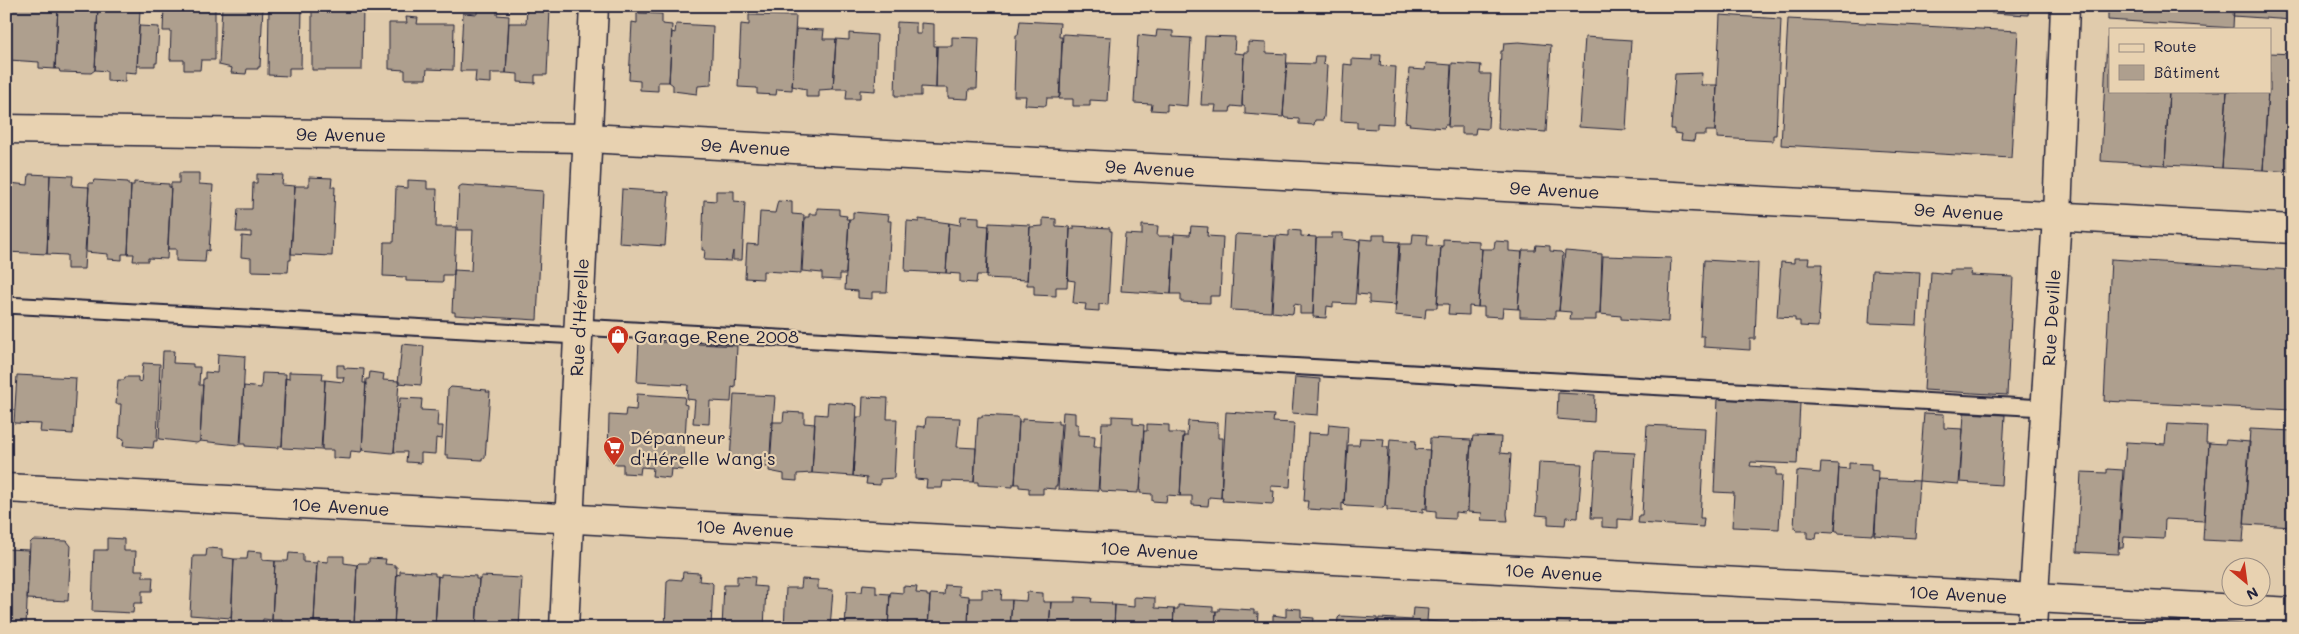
<svg xmlns="http://www.w3.org/2000/svg" width="2299" height="634" font-family="Mali,sans-serif">
	<rect width="100%" height="100%" fill="#e0cbac"/>
	<filter id="ink" filterUnits="userSpaceOnUse"><feTurbulence type="fractalNoise" baseFrequency=".02" numOctaves="2"/><feDisplacementMap in="SourceGraphic" scale="10" xChannelSelector="R" yChannelSelector="G"/><feConvolveMatrix kernelMatrix="1 2 1 2 8 2 1 2 1" color-interpolation-filters="sRGB"/></filter>
	<g filter="url(#ink)">
		<!-- building -->
		<path fill="#ae9f8e" stroke="#22223b" d="M12,6H58L55,69L39,68V62L9,60Z
			M58,6L98,7L95,70L91,73L60,72L59,69H55Z
			M98,6L140,9L137,73L125,72V82L107,81V71L95,70Z
			M164,6H215V60H201L200,70H184V60H170L171,31H163Z
			M222,6H263L260,67H258V69H247L246,74L231,73L232,68L219,65Z
			M269,6H302L301,68H289V76L268,75Z
			M312,6H363L362,70H312Z
			M477,6H497V15L509,16L506,73H491V83L475,82L476,71H460L463,13L477,14Z
			M1992,6H2029L2028,15L1991,13Z
			M2108,6H2234L2233,28L2108,20Z
			M2234,6H2293V20L2233,16Z
			M527,8L550,9L547,75H535V83L518,82V74L506,73L509,23H526Z
			M637,13L662,14V24L672,25L669,82H658V91L640,90V81L629,80L632,22L637,23Z
			M749,15L796,16L792,90L777,89L776,95L757,94V88L738,87L741,24L749,25Z
			M1720,15L1781,19L1776,135H1773V141L1717,138V132L1715,131Z
			M406,17L418,18L417,24H454L453,70L427,69L426,79H405V70L389,69V23H407Z
			M1788,19L2018,31L2011,158L1781,145Z
			M1020,21L1060,23L1059,37H1062L1060,96L1058,98H1047L1046,106L1025,105L1026,96H1014L1016,35H1018Z
			M897,22L916,23V34H921V23L934,24V46H937L936,88L921,87V96H895Z
			M676,24L713,26L711,85L698,86L697,94L673,91V85L669,82L672,32L675,33Z
			M139,26L159,27L157,63H155V66H137Z
			M796,29L824,30L823,39H836L833,89L819,90V97H806V89L792,86Z
			M1157,30L1173,31V37L1191,38L1187,106L1167,104V111L1151,110L1152,104L1134,103L1138,35L1156,37Z
			M849,33L877,35L875,91L860,90V99H846L847,89H833L836,39L849,40Z
			M1063,34L1111,37L1107,101L1090,100V106H1073V99H1059Z
			M1205,36L1235,37L1234,53L1244,54L1242,107L1231,106L1230,112H1215L1216,105H1201Z
			M952,37L979,38L977,89H969L968,99L948,98V88H936L937,46H952Z
			M1585,37L1631,40L1626,130L1579,127Z
			M2107,38H2110V91H2169L2165,165L2101,161Z
			M1248,42L1266,43V53L1287,54L1283,117L1245,114V107L1242,105L1244,52H1248Z
			M1519,42L1551,45L1546,132L1498,129L1501,51H1503L1504,43Z
			M2270,53L2293,54V172L2263,170L2268,91H2270Z
			M1372,55H1381L1380,66L1396,67L1393,124L1377,123V129L1357,128V122L1341,121L1344,64L1352,65V59L1372,60Z
			M1315,56H1324L1323,64L1327,65L1324,117L1323,120H1315L1314,125L1299,124V119L1285,118L1283,115L1287,63L1314,64Z
			M1426,63L1451,65L1448,125H1445L1444,128L1409,125L1410,123L1405,122L1409,69L1425,70Z
			M1452,63L1481,65L1480,74H1491L1488,127L1487,129L1476,128L1475,134H1462V127H1448Z
			M1702,73L1701,85H1717L1715,131H1706V135H1695L1694,141L1681,140L1682,134L1674,133V129H1671L1675,74Z
			M2169,91H2227L2222,168L2165,165Z
			M2227,91H2268L2263,170L2222,168Z
			M179,173H199V184L213,185L209,251L206,250L205,262L176,261V249H168L171,183H179Z
			M29,174L50,175L47,254L6,252L9,183L28,185Z
			M257,174L283,175L282,185L295,186L291,254V260H289L288,272L251,271V258L241,257L242,236L251,237V232H236L238,209H252L253,183H257Z
			M50,175L73,176L72,186L89,187L84,269H67V255L47,254Z
			M309,177L332,178L331,187H335L332,256L291,254L295,186H309Z
			M94,180L128,182V185H131L128,254H122V260L108,259V254L86,252L89,183H93Z
			M408,180L427,181V189H437L436,227H456L454,275H443V282L406,281V277L383,276L384,242H394L396,187L408,188Z
			M134,182L169,184V187H171L167,259L148,258V261H133L134,254H128L131,185H134Z
			M6,183H9L7,237H6Z
			M462,185L543,191L537,320L455,315V312H452L454,270L471,271L473,230H457L459,187Z
			M622,189L669,192L665,246L619,243Z
			M716,191H734V201L745,202L742,260H733V251L731,261L704,260L705,250H702L704,200L716,201Z
			M778,201L792,202V214L804,215L801,273L763,271V279L745,278L747,244L758,245L760,212L775,213Z
			M817,208L839,209V215L847,216L846,219H849L846,274H840V280L822,279V273L802,271L805,217H809V214H817Z
			M853,212L889,215L888,221H891L887,292H872V299L858,298V291L845,290L849,219H853Z
			M961,216L979,217V225L989,226L987,275H977L976,283L960,282V274L946,273L949,223L960,225Z
			M1043,218L1056,219V226L1070,227V229L1067,287H1056V296L1034,295V285H1027L1030,227L1043,226Z
			M919,219L949,223L946,273L905,271L907,221L919,222Z
			M989,223L1030,225L1027,280L986,278Z
			M1142,225L1158,226L1157,236H1174L1171,294L1121,291L1125,234L1142,235Z
			M1074,226L1110,228V231H1112L1108,305L1099,304V311L1085,310L1086,304L1073,303L1075,281L1068,280L1070,229H1074Z
			M1191,226L1208,227L1207,236L1223,237L1220,296H1210V303L1181,302V294H1171L1174,234L1190,235Z
			M1289,230L1301,231V236L1316,237V239L1313,314H1300V305L1294,304L1293,314L1272,312L1276,239L1277,235L1289,236Z
			M1332,233H1343V239L1360,241L1355,304L1333,303V307L1327,306L1326,318L1313,317L1316,239L1318,238H1332Z
			M1237,234L1275,236L1271,312L1231,310L1235,236Z
			M1413,234L1428,235L1427,245L1441,246L1437,308H1426L1425,318L1395,315L1399,244H1412Z
			M1373,235H1385V241L1400,242L1396,305L1369,303V295L1357,294L1360,239L1373,240Z
			M1443,239L1479,241V248L1482,249L1478,307L1469,306V315L1448,314L1449,304H1437L1441,246H1443Z
			M1495,241L1509,242V251L1522,252L1518,309L1503,308L1502,317L1484,316V307H1478L1482,249H1494Z
			M1536,245L1550,246V251L1561,252L1563,254L1559,311H1555V318L1520,317V309H1518L1522,252L1523,250H1535Z
			M1565,251L1602,254L1600,314H1596V320H1570L1571,312L1559,311Z
			M1603,256L1671,258L1668,322L1621,319V316L1600,314Z
			M1794,258H1809L1808,264H1822L1818,327L1800,326V321H1795V318L1777,317L1781,262L1794,263Z
			M2111,259L2293,270V410L2104,401Z
			M1704,260L1758,263L1755,339H1750V350L1704,347V336H1700Z
			M1872,270L1920,272L1917,325L1869,323Z
			M1950,270H1971L1970,275L2013,277L2007,395L1924,390L1931,272L1950,274Z
			M639,341L737,346L735,388L732,387L731,402L710,401L709,424L693,423L695,400L687,399L688,385L637,382Z
			M402,344L424,346L421,385L398,383Z
			M163,351H174L173,363L193,364V367H200L199,385H203L200,441L197,443L159,439Z
			M218,354L245,356L241,443L238,445L200,441L203,379H205V372L217,373Z
			M143,363L160,364L157,441H154L153,448L123,446L124,439L119,438L121,404H116L118,380H124L125,377H138V381L141,382Z
			M337,365H344V368L364,369L363,383H366L362,450L361,452L351,451L350,459L333,458V450H323L322,448L325,380L343,382L344,377H337Z
			M289,372L323,373L322,380H325L321,450L283,448L282,446L285,378L289,379Z
			M370,372L384,374L383,380L399,381L394,452L392,453L362,450L366,379H369Z
			M262,373L286,374L282,446H278V448L245,446V444H240L244,386L261,388Z
			M17,375L76,378L73,434L40,432L41,424L14,423Z
			M1295,377L1320,379L1318,415L1292,413Z
			M451,387L487,390L486,392H490L485,458H482V460L448,458V455H445L448,390Z
			M1558,393L1595,395L1594,422L1557,419Z
			M637,394L685,397L684,404L687,405L683,470L671,469L670,478L652,476L653,468L641,467L640,474L623,473V464H614L608,457L609,415L625,416L626,409L636,410Z
			M734,394L775,396L770,464L767,467L733,465V462H730Z
			M863,397L888,398L887,419H897L894,478L880,479V485L866,484L867,478L853,476L857,417H862Z
			M400,398L422,399L421,410L438,411L437,426H443L442,439L436,438L435,454L421,453V463L406,462L407,452H394L397,408L399,409Z
			M1718,399L1800,403L1797,464L1751,462L1750,466L1776,468V475H1782L1779,529L1732,527L1734,493L1714,492Z
			M828,402L854,404L853,405L857,406L853,476L812,473L815,414L827,415Z
			M784,412L804,413V423L815,424L812,473L797,474V481L784,480V474L769,471L772,422H783Z
			M1063,412L1075,413V424H1078V435L1095,436L1094,447H1101L1098,491L1058,489Z
			M1226,412L1274,415L1273,422L1294,423L1290,487L1271,486V491H1274L1273,504L1222,501L1223,498H1221Z
			M1924,413L1944,414V428L1963,429L1959,484L1919,481Z
			M1964,413L2005,415L2001,485L1960,482Z
			M982,415L1016,417L1019,419L1015,484H1013V487L978,485V482H974L978,417H982Z
			M1112,416L1133,417V424L1144,425L1140,490H1138V493L1101,491L1099,488L1102,423H1112Z
			M926,417L960,418L957,447L976,448L974,482L943,481L942,488H926L927,480L915,479L917,426L925,427Z
			M1022,419L1058,421V424H1061L1057,486H1055V489L1043,488V494H1029V488L1019,487V484H1015L1019,422H1022Z
			M1188,421L1218,423V438H1223L1221,498L1209,497L1208,506L1192,505V496H1180L1183,436H1187Z
			M1147,424L1169,425V433H1184L1180,496L1167,495L1166,502L1152,501V494L1140,493L1144,431H1147Z
			M1329,424L1348,426L1344,504L1342,503V511L1307,509L1308,501H1304L1308,433L1328,434Z
			M2167,424L2207,426L2206,443H2209L2204,521L2165,519L2164,539L2124,537L2123,548H2119L2126,442L2165,444Z
			M1647,425L1705,428L1700,518H1704L1703,527L1638,523L1639,515H1642Z
			M2250,429L2293,431V527L2244,524Z
			M1473,436L1501,437L1500,453L1511,454L1507,514L1508,521L1481,520L1482,513L1468,512L1470,453Z
			M1360,438L1384,439L1383,447H1388L1385,506L1383,508L1346,506L1344,504L1348,445H1359Z
			M1430,438L1471,440L1467,511L1465,513L1455,512V519L1436,518V511L1427,510Z
			M1390,439L1416,441L1415,449L1430,450L1426,509L1423,508V512L1387,510V506H1385Z
			M2226,440L2250,442L2243,542L2203,540L2209,443L2225,444Z
			M1595,451L1635,453L1631,520L1618,519V528L1602,527V518H1591Z
			M1539,462L1582,464L1578,518L1566,517L1565,525L1548,524V516L1536,515Z
			M1821,463L1839,464L1835,531L1833,533L1817,532L1816,539L1807,538V531H1797L1794,528L1797,471L1820,473Z
			M1849,463L1871,464V470L1878,471L1875,533H1872V535L1838,533V531H1835L1839,468L1849,469Z
			M2107,469L2123,470L2118,554L2077,552L2081,472L2107,473Z
			M1878,479L1919,481L1915,538L1874,535Z
			M107,538L124,539V551H136L135,570H143V577H153L152,591H142V603H134L133,613L92,611L94,550H107Z
			M33,540L67,541L71,546L68,601L27,599L30,543Z
			M207,548L222,549V557L234,559L231,618L190,615L193,556H206Z
			M6,549L29,550L26,628H6Z
			M248,551L262,552V560L275,561L272,620L263,619L262,628H231L234,559H247Z
			M289,553L303,554V562L317,563L314,622H310V628H282V620H272L275,561H288Z
			M328,556H344V563L357,565L354,624H347V628H327L328,623L314,622L317,563V561L328,562Z
			M369,558L386,559L385,564L395,565V567H397L394,626L359,628V625L354,624L357,565L359,563H369Z
			M400,571L435,573V576H438L435,628H394L397,574L400,575Z
			M683,572L700,573L699,581L711,582L713,584L711,628H665L667,581L670,579L682,580Z
			M441,574L476,576V579H479L476,628H435L438,576L441,577Z
			M481,576L522,578L519,628H476L479,579H481Z
			M737,576L755,577L754,586L766,587L764,628H722L724,585H737Z
			M802,579L818,580V589L833,590L830,628H784L786,588H801Z
			M863,584L876,585V593L890,594L888,628H845L847,591L862,592Z
			M945,585L959,586V595L969,596L968,628H928L930,596L931,594L944,595Z
			M903,586L917,587L916,593L927,594V596H930L928,628H888L890,594L891,592L903,593Z
			M982,589L1002,590L1001,600H1012L1010,628H968L969,598H982Z
			M1027,592L1043,593V602H1051L1049,628H1010L1012,600L1026,601Z
			M1075,597L1092,598L1091,602L1112,603L1111,605H1115L1114,628H1049L1051,602H1075Z
			M1134,597L1155,598V608L1174,609L1173,628H1114L1115,605L1134,607Z
			M1178,605L1213,607V611H1216L1215,628H1173L1174,609H1178Z
			M1219,608L1254,610V613H1258L1257,628H1215L1216,611H1219Z
			M1286,608L1301,609V617L1314,618L1313,628H1273V615L1286,617Z
			M1413,608L1428,609L1427,621L1461,624V628H1378L1379,618L1412,620Z
			M1340,616L1377,618L1378,628H1337L1338,618Z
			M1557,621L1570,622V628H1556Z
			M1461,624L1503,625L1502,628H1461Z
			M1587,624L1620,626L1587,628Z"/>
		<g fill="none" stroke-linecap="round" stroke-linejoin="round">
			<!-- lane casing -->
			<g stroke="#22223b" stroke-width="19">
				<path id="lane" d="M6,305L578,336
					M578,327L2046,408"/>
			</g>
			<!-- street casing -->
			<g stroke="#22223b" stroke-width="31">
				<g id="street">
					<path id="s1" d="M6,129L588,138L2293,229"/>
					<path id="s2" d="M6,488L2293,612"/>
					<path id="s3" d="M564,628L594,6"/>
					<path id="s4" d="M2032,628L2057,216L2065,6"/>
				</g>
			</g>
			<!-- lane -->
			<use href="#lane" stroke="#e8d2b1" stroke-width="15"/>
			<!-- street -->
			<use href="#street" stroke="#e8d2b1" stroke-width="28"/>
		</g>
	</g>
	<!-- icons -->
	<defs>
		<g id="shop-pin" transform="scale(1.125)"><path d="M0 17L-7.5 6A9.5 9.5 0 1 1 7.5 6Z" fill="#c8321e" stroke="#e8d2b1"/><path d="M-5-2.5h2.3a2.7 3.5 0 0 1 5.4 0H5L5.5 6h-11ZM-1.5-2.5h3a1.5 2.3 0 0 0-3 0Z" fill="#fff"/></g>
		<g id="supermarket-pin" transform="scale(1.125)"><path d="M0 17L-7.5 6A9.5 9.5 0 1 1 7.5 6Z" fill="#c8321e" stroke="#e8d2b1"/><path d="M-6-5.5h2.5l.6 2H6L4.5 2H-2.5L-4.4-4H-6ZM-1.5 3.2a1.3 1.3 0 1 0 .1 0ZM3 3.2a1.3 1.3 0 1 0 .1 0Z" fill="#fff"/></g>
	</defs>
	<g fill-rule="evenodd">
		<use href="#shop-pin" x="618" y="336"/>
		<use href="#supermarket-pin" x="614" y="447"/>
	</g>
	<g text-anchor="middle" dominant-baseline="central" stroke-width="4.5" stroke-linejoin="round" paint-order="stroke">
		<!-- street labels -->
		<g font-size="18" fill="#22223b" stroke="#e8d2b1">
			<text stroke="none"><textPath href="#s1" startOffset="335">9e Avenue</textPath></text>
			<text stroke="none"><textPath href="#s1" startOffset="740">9e Avenue</textPath></text>
			<text stroke="none"><textPath href="#s1" startOffset="1145">9e Avenue</textPath></text>
			<text stroke="none"><textPath href="#s1" startOffset="1550">9e Avenue</textPath></text>
			<text stroke="none"><textPath href="#s1" startOffset="1955">9e Avenue</textPath></text>
			<text stroke="none"><textPath href="#s3" startOffset="311">Rue d'Hérelle</textPath></text>
			<text stroke="none"><textPath href="#s4" startOffset="311">Rue Deville</textPath></text>
			<text stroke="none"><textPath href="#s2" startOffset="335">10e Avenue</textPath></text>
			<text stroke="none"><textPath href="#s2" startOffset="740">10e Avenue</textPath></text>
			<text stroke="none"><textPath href="#s2" startOffset="1145">10e Avenue</textPath></text>
			<text stroke="none"><textPath href="#s2" startOffset="1550">10e Avenue</textPath></text>
			<text stroke="none"><textPath href="#s2" startOffset="1955">10e Avenue</textPath></text>
		</g>
		<!-- poi labels -->
		<g font-size="18" fill="#22223b" stroke="#e8d2b1" text-anchor="start">
			<text x="634" y="336">Garage Rene 2008</text>
			<text x="630" y="437">Dépanneur<tspan x="630" dy="21">d'Hérelle Wang's</tspan></text>
		</g>
	</g>
	<!-- margin -->
	<rect width="2299" height="634" fill="none" stroke="#e8d2b1" stroke-width="25"/>
	<rect x="12" y="12" width="2274" height="609" fill="none" stroke="#22223b" stroke-width="2" filter="url(#ink)"/>
	<!-- legend -->
	<rect x="2109" y="28" width="162" height="65" fill="#e8d2b1" stroke="#998c82"/>
	<rect x="2119" y="44" width="25" height="8" fill="#e8d2b1" stroke="#998c82"/>
	<text x="2154" y="52" font-size="15" fill="#22223b">Route</text>
	<rect x="2119" y="65" width="25" height="15" fill="#ae9f8e" stroke="#998c82"/>
	<text x="2154" y="78" font-size="15" fill="#22223b">Bâtiment</text>
	<!-- north arrow -->
	<g transform="translate(2246 582) rotate(151)"><circle r="24" fill="#e8d2b1" stroke="#998c82"/>
	<path d="M0-4L9 19L0 12L-9 19Z" fill="#c8321e"/>
	<text y="-8" font-size="14" font-weight="bold" text-anchor="middle" fill="#22223b">N</text>
	</g>
</svg>
